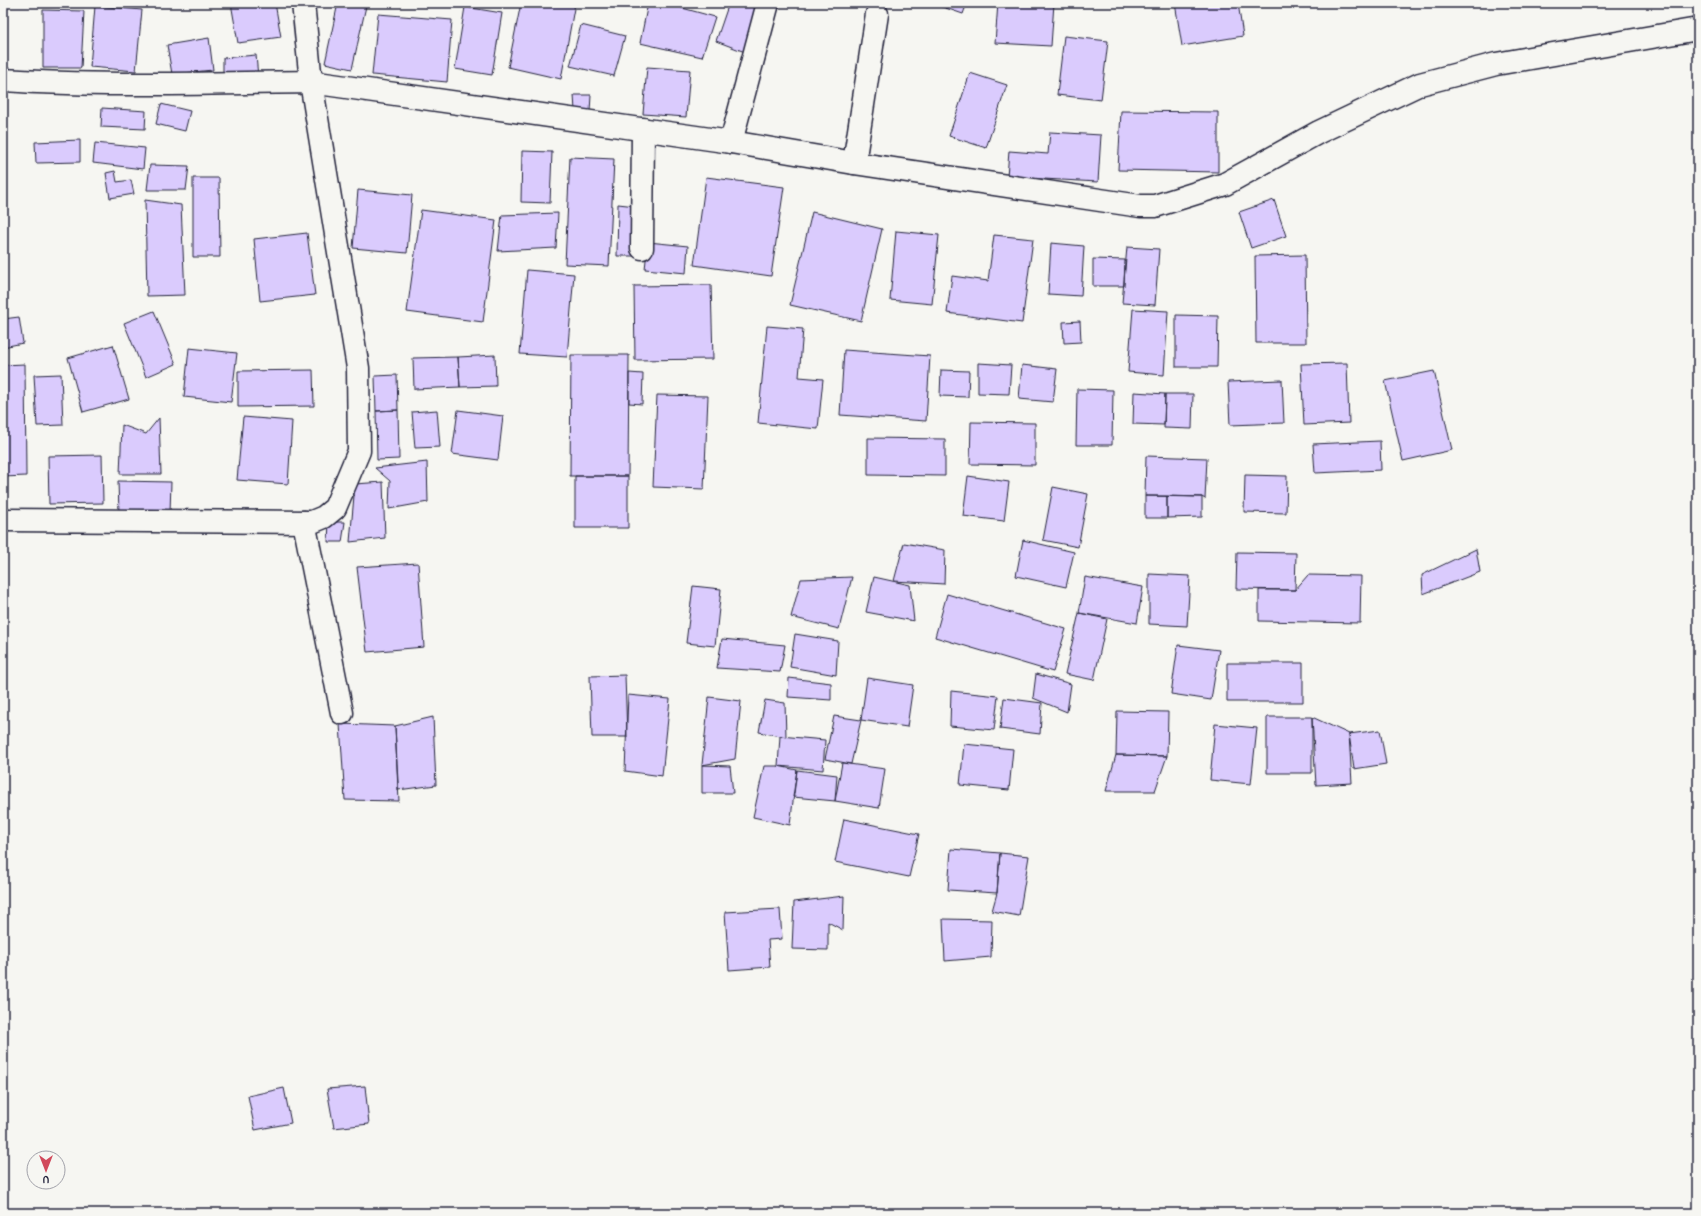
<svg xmlns="http://www.w3.org/2000/svg" width="1701" height="1216" font-family="'Patrick Hand',sans-serif">
	<rect width="100%" height="100%" fill="#f6f6f2"/>
	<filter id="ink" filterUnits="userSpaceOnUse"><feTurbulence type="fractalNoise" baseFrequency=".025" numOctaves="2"/><feDisplacementMap in="SourceGraphic" scale="8" xChannelSelector="R" yChannelSelector="G"/><feConvolveMatrix kernelMatrix="1 2 1 2 8 2 1 2 1" color-interpolation-filters="sRGB"/></filter>
	<g filter="url(#ink)">
		<!-- building -->
		<path fill="#dacbfd" stroke="#22223b" d="M231,3H275L281,37L238,43Z
			M338,3H351L366,6L352,69L325,63Z
			M521,3H575L561,79L508,67Z
			M648,3H664L715,17L702,57L640,43Z
			M729,3H760L745,52L716,41Z
			M931,3H967L963,14Z
			M998,3H1054L1051,46L995,43Z
			M1175,3H1238L1243,36L1182,46Z
			M95,6L142,10L136,71L90,67Z
			M465,7L502,13L492,75L455,69Z
			M43,10L84,11L81,68H43Z
			M378,14L452,20L447,82L372,75Z
			M581,25L625,36L614,76L570,66Z
			M1064,36L1108,41L1101,100L1057,95Z
			M209,38L213,70L172,74L167,45Z
			M256,55L258,77L223,76V58Z
			M647,67L690,70L686,117L643,114Z
			M970,73L1007,85L986,148L949,136Z
			M574,95H591L590,112L575,111Z
			M161,104L190,111L185,131L156,124Z
			M102,108L146,111L145,129L101,127Z
			M1121,111L1218,112V172L1118,170Z
			M1050,132L1101,135L1098,182L1007,177L1009,151L1048,154Z
			M80,140V162L36,163L35,142Z
			M95,143L145,148L143,169L93,163Z
			M522,151L552,152L550,203L521,202Z
			M570,157L614,159L609,266L565,264Z
			M150,165L189,166L186,190H147Z
			M115,171L117,182L131,180L134,194L110,198L106,173Z
			M706,177L784,187L771,276L694,265Z
			M193,178H219L220,257H193Z
			M358,190L412,195L407,253L353,248Z
			M145,200L181,205L185,295L147,296Z
			M1274,200L1286,236L1251,248L1239,212Z
			M618,204L636,206V256H617Z
			M421,210L496,220L483,322L407,312Z
			M812,212L882,229L861,321L790,305Z
			M558,213L556,248L498,251L502,215Z
			M896,231L939,235L932,304L890,300Z
			M307,233L315,295L260,301L254,239Z
			M994,235L1033,239L1022,323L947,313L952,276L988,281Z
			M648,242L688,246L686,273L645,269Z
			M1051,243L1084,246L1081,296L1048,294Z
			M1127,247L1159,249L1155,305L1122,303Z
			M1305,255L1306,343H1256L1255,256Z
			M1093,259L1125,260L1124,286H1093Z
			M527,270L574,274L567,357L520,354Z
			M711,285L713,359L635,360L634,286Z
			M1133,309L1168,311L1164,375L1128,372Z
			M154,311L176,364L146,377L124,323Z
			M1176,315L1218,316L1217,367H1176Z
			M19,317L23,343L3,347V319Z
			M1080,321L1081,342L1064,343L1063,322Z
			M767,326L803,329L799,377L823,379L818,429L758,423Z
			M113,345L129,399L83,412L68,358Z
			M189,348L237,353L231,402L184,397Z
			M844,350L930,356L926,421L840,415Z
			M495,355L496,386L460,387L458,357Z
			M571,355H629L628,476H570Z
			M458,357L460,387L414,389L413,358Z
			M978,363L1011,365L1009,394L978,393Z
			M1347,363L1349,423L1304,425L1301,364Z
			M25,364L26,476L3,477V365Z
			M1022,365L1057,369L1053,402L1019,399Z
			M313,370L314,406L238,407V371Z
			M941,370L969,371L968,397L940,396Z
			M1434,371L1452,450L1403,461L1385,381Z
			M629,373L643,374L642,404L629,403Z
			M61,374L63,425L37,426L34,375Z
			M397,375L398,410L376,411L375,376Z
			M1282,380L1284,423L1230,425L1228,382Z
			M1077,389L1113,390L1112,445H1076Z
			M1134,392L1165,394L1164,425L1133,424Z
			M1165,394H1193L1192,429L1164,428Z
			M657,395L708,396L704,489L653,487Z
			M398,410L399,459L377,460L376,411Z
			M437,410L440,447L415,448L412,412Z
			M458,410L503,416L498,460L452,454Z
			M243,417L292,421L288,484L237,480Z
			M159,418L161,474H120L122,425L146,434Z
			M971,422L1035,423V465L970,464Z
			M868,438L945,439V476L868,475Z
			M1380,441L1381,470L1315,473L1313,444Z
			M102,455L103,503L49,504L48,456Z
			M1146,456L1207,458L1205,499L1202,497L1145,496Z
			M427,462L428,502L389,509L390,481L375,468Z
			M1245,475L1287,476L1286,513L1244,512Z
			M575,476H628V528H575Z
			M968,476L1009,482L1004,521L963,516Z
			M118,481L171,482L170,512L119,513Z
			M383,482L385,538L350,542L355,484Z
			M1053,487L1088,494L1078,547L1043,540Z
			M1145,496H1167V518H1145Z
			M1167,496L1202,497V517L1167,518Z
			M329,522H345L342,542H328Z
			M1023,540L1074,552L1066,587L1016,576Z
			M904,543L945,550L944,584L894,581Z
			M1476,549L1480,572L1423,594L1422,575Z
			M1237,552L1296,553L1295,590L1236,589Z
			M418,563L424,647L367,652L357,567Z
			M1149,574L1190,576L1187,626L1149,624Z
			M1308,575L1361,576L1360,623L1259,621V590H1295Z
			M852,577L839,629L791,617L801,579Z
			M874,577L910,585L914,621L866,612Z
			M1085,577L1143,587L1137,623L1079,613Z
			M693,586L721,589L715,646L686,643Z
			M947,594L1066,629L1053,672L935,637Z
			M1079,613L1107,619L1094,680L1065,674Z
			M795,634L838,641L836,675L790,667Z
			M722,639L785,645L780,672L717,668Z
			M1178,645L1219,650L1211,700L1171,694Z
			M1227,663H1303V702H1227Z
			M1036,674L1071,684L1067,712L1033,698Z
			M625,675L627,737H592L590,676Z
			M789,678L831,683V700L788,697Z
			M867,678L913,685L907,727L861,720Z
			M951,691L998,696L994,730L950,726Z
			M628,695L670,699L662,776L625,771Z
			M709,697L741,701L735,759L702,765Z
			M1004,698L1042,703L1040,734L1000,729Z
			M765,700L785,703L786,737L759,732Z
			M1117,711L1168,712L1167,756L1116,755Z
			M834,716L861,720L851,764L825,759Z
			M433,717L436,785L398,790L395,726Z
			M1267,717H1312V773H1267Z
			M1312,717L1349,734L1352,783L1316,785Z
			M340,724L395,726L399,801L345,800Z
			M1215,724L1257,728L1251,784L1210,780Z
			M1380,730L1386,764L1354,769L1349,734Z
			M780,736L825,740L823,770L778,766Z
			M964,744L1013,749L1009,790L960,785Z
			M1116,755L1167,756L1155,791H1106Z
			M842,763L885,769L879,808L835,801Z
			M702,765L730,766L733,793H702Z
			M764,766H778L797,770L790,825L753,817Z
			M797,770L837,775L835,801L793,797Z
			M844,819L919,834L909,877L835,862Z
			M951,849L1000,853L997,893L948,890Z
			M1000,853L1029,856L1019,916L992,911L997,893Z
			M844,896L843,930L828,922V950L792,949L794,902Z
			M780,909L782,939L768,940L770,967L729,970L725,912Z
			M943,919L992,920L991,957L945,961Z
			M365,1086L369,1124L334,1128L327,1089Z
			M284,1088L291,1123L255,1130L248,1096Z"/>
		<g fill="none" stroke-linecap="round" stroke-linejoin="round">
			<!-- minor casing -->
			<g stroke="#22223b" stroke-width="25">
				<path id="minor" d="M3,80C105,87 209,83 311,82
					M731,142L768,3
					M854,163L877,14
					M642,248L643,129
					M304,522L342,713"/>
			</g>
			<!-- tertiary casing -->
			<g stroke="#22223b" stroke-width="25">
				<path id="tertiary" d="M311,82L731,142L854,163L1140,206H1155L1225,184L1319,132L1420,84L1496,64L1698,29
					M3,520L312,522L324,517L335,508L359,451L358,368L311,82L303,3"/>
			</g>
			<!-- minor -->
			<use href="#minor" stroke="#f6f6f2" stroke-width="22"/>
			<!-- tertiary -->
			<use href="#tertiary" stroke="#f6f6f2" stroke-width="22"/>
		</g>
	</g>
	<!-- margin -->
	<rect width="1701" height="1216" fill="none" stroke="#f6f6f2" stroke-width="16"/>
	<rect x="8" y="8" width="1685" height="1200" fill="none" stroke="#22223b" stroke-width="1.5" filter="url(#ink)"/>
	<!-- north arrow -->
	<g transform="translate(46 1170) rotate(180)"><circle r="19" fill="#f6f6f2" stroke="#a1a1a9"/>
	<path d="M0-3L7 15L0 10L-7 15Z" fill="#d1495b"/>
	<text y="-6" font-size="11" font-weight="bold" text-anchor="middle" fill="#22223b">U</text>
	</g>
</svg>
